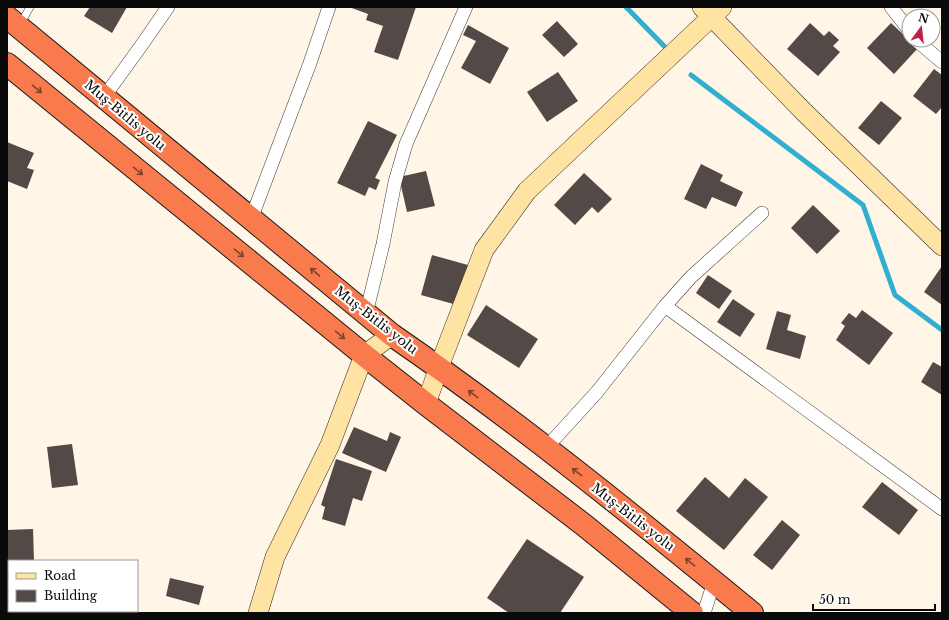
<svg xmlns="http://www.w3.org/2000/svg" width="949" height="620" font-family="'Libre Baskerville',serif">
	<rect width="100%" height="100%" fill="#fff6e7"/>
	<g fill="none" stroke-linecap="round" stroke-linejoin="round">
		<!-- stream -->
		<path stroke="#31afd0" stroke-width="5" d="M626,7L665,47
			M691,75L863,205L895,295L942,330"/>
	</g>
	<!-- building -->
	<path fill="#534946" d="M90,7H127L112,33L84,16Z
		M349,7H416L398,60L374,52L383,26L366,20L368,14Z
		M557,21L578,44L564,57L542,35Z
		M810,23L824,36L829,31L839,40L833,46L840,52L818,76L787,49Z
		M891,23L918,48L894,74L867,48Z
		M468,25L509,48L490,84L461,68L476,41L463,35Z
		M934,69L942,75V107L936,114L913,96Z
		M558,72L578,101L547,122L527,92Z
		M881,101L902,118L879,145L858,128Z
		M368,121L397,135L375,178L380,180L376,190L369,187L365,196L337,183Z
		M7,142L34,153L27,168L34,170L27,189L7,181Z
		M701,164L723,175L720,181L743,192L736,207L712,197L706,209L684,199Z
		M426,171L435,206L407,212L399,177Z
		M584,173L612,199L598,213L592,207L575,225L554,205Z
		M813,205L840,231L817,254L791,228Z
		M432,255L468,265L457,305L421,295Z
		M942,266V305L924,292Z
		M708,275L732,291L719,309L696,293Z
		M733,299L755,314L740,337L717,322Z
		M486,305L538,339L519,368L467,335Z
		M862,310L893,333L869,365L836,340L845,326L841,323L849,313L856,318Z
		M777,311L791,315L787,330L806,336L800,359L766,349Z
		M933,362L942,367V395L921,382Z
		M354,427L387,441L390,432L401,437L386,472L342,453Z
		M72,444L78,485L52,488L47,447Z
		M336,459L372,471L362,501L353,498L345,526L322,519L325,507L321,505Z
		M705,477L729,498L745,478L768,497L724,550L676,511Z
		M882,482L918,510L899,535L862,507Z
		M782,520L800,535L772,570L753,555Z
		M33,529L34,561H9V563H7V530Z
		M527,539L584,577L560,613H509L487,598Z
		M170,578L204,586L199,605L166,596Z"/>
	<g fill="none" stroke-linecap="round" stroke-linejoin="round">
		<!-- lane casing -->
		<g stroke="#3d3d3d" stroke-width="8">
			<path id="lane" d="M20,25L30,7"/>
		</g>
		<!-- street casing -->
		<g stroke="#3d3d3d" stroke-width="14">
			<path id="street" d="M891,7L909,30
				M916,40L942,62
				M104,97L141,46L168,7
				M251,219L310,63L329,7
				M665,306L942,509
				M366,314L383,244L395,182L406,144L466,7
				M546,448L597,392L665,306L691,277L762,213
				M704,613L714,582"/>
		</g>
		<!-- secondary casing -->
		<g stroke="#2c2c2c" stroke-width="20">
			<path id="secondary" d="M702,7L804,112L942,246
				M426,404L439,367L484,250L527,191L722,7
				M258,613L275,557L330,445L364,355L392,335"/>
		</g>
		<!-- highway casing -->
		<g stroke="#1b1b1b" stroke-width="24">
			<path id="highway" d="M7,17L392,335C517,421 635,517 752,613
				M7,64L364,355L426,404L584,525L692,613"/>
		</g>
		<!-- lane -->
		<use href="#lane" stroke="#fff" stroke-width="7"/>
		<!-- street -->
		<use href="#street" stroke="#fff" stroke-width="13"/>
		<!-- secondary -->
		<use href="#secondary" stroke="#ffe3a2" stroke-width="19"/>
		<!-- highway -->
		<use href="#highway" stroke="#f87a4d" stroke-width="22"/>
	</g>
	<!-- one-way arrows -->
	<defs><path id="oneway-shaft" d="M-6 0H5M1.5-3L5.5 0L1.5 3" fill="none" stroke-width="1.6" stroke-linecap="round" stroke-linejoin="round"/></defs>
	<g stroke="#81422c">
		<use href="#oneway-shaft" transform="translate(37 89) rotate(39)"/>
		<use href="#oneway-shaft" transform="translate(138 171) rotate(39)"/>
		<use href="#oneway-shaft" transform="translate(239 253) rotate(39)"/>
		<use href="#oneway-shaft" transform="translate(315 272) rotate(-140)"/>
		<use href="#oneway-shaft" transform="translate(340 335) rotate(39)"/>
		<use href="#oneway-shaft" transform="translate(473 394) rotate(-143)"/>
		<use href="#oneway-shaft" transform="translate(577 472) rotate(-143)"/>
		<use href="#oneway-shaft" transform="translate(690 562) rotate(-141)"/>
	</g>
	<g text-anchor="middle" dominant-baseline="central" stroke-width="4" stroke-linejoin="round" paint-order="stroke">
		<!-- street labels -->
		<g font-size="13" fill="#0a0a0a" stroke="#fff">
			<text transform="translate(125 115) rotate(40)">Muş-Bitlis yolu</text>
			<text transform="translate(376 320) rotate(38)">Muş-Bitlis yolu</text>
			<text transform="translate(633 517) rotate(38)">Muş-Bitlis yolu</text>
		</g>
	</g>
	<!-- border -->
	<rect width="949" height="620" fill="none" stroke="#0a0a0a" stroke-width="16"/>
	<!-- legend -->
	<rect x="8" y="560" width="130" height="52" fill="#ffffff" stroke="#9d9d9d"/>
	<rect x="16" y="573" width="20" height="6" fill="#ffe3a2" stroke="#9d9d9d"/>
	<text x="44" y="580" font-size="12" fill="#0a0a0a">Road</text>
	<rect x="16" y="590" width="20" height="12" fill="#534946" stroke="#9d9d9d"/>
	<text x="44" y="600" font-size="12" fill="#0a0a0a">Building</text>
	<!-- north arrow -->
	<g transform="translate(921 28) rotate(15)"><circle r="19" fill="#ffffff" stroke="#9d9d9d"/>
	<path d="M0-3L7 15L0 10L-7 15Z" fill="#bc2146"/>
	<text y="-6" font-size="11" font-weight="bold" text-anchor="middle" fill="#0a0a0a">N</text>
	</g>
	<!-- scale -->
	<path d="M813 604v6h122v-6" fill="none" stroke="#0a0a0a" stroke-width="2"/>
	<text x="819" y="604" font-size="12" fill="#0a0a0a" stroke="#ffffff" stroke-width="3" paint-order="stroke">50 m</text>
</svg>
